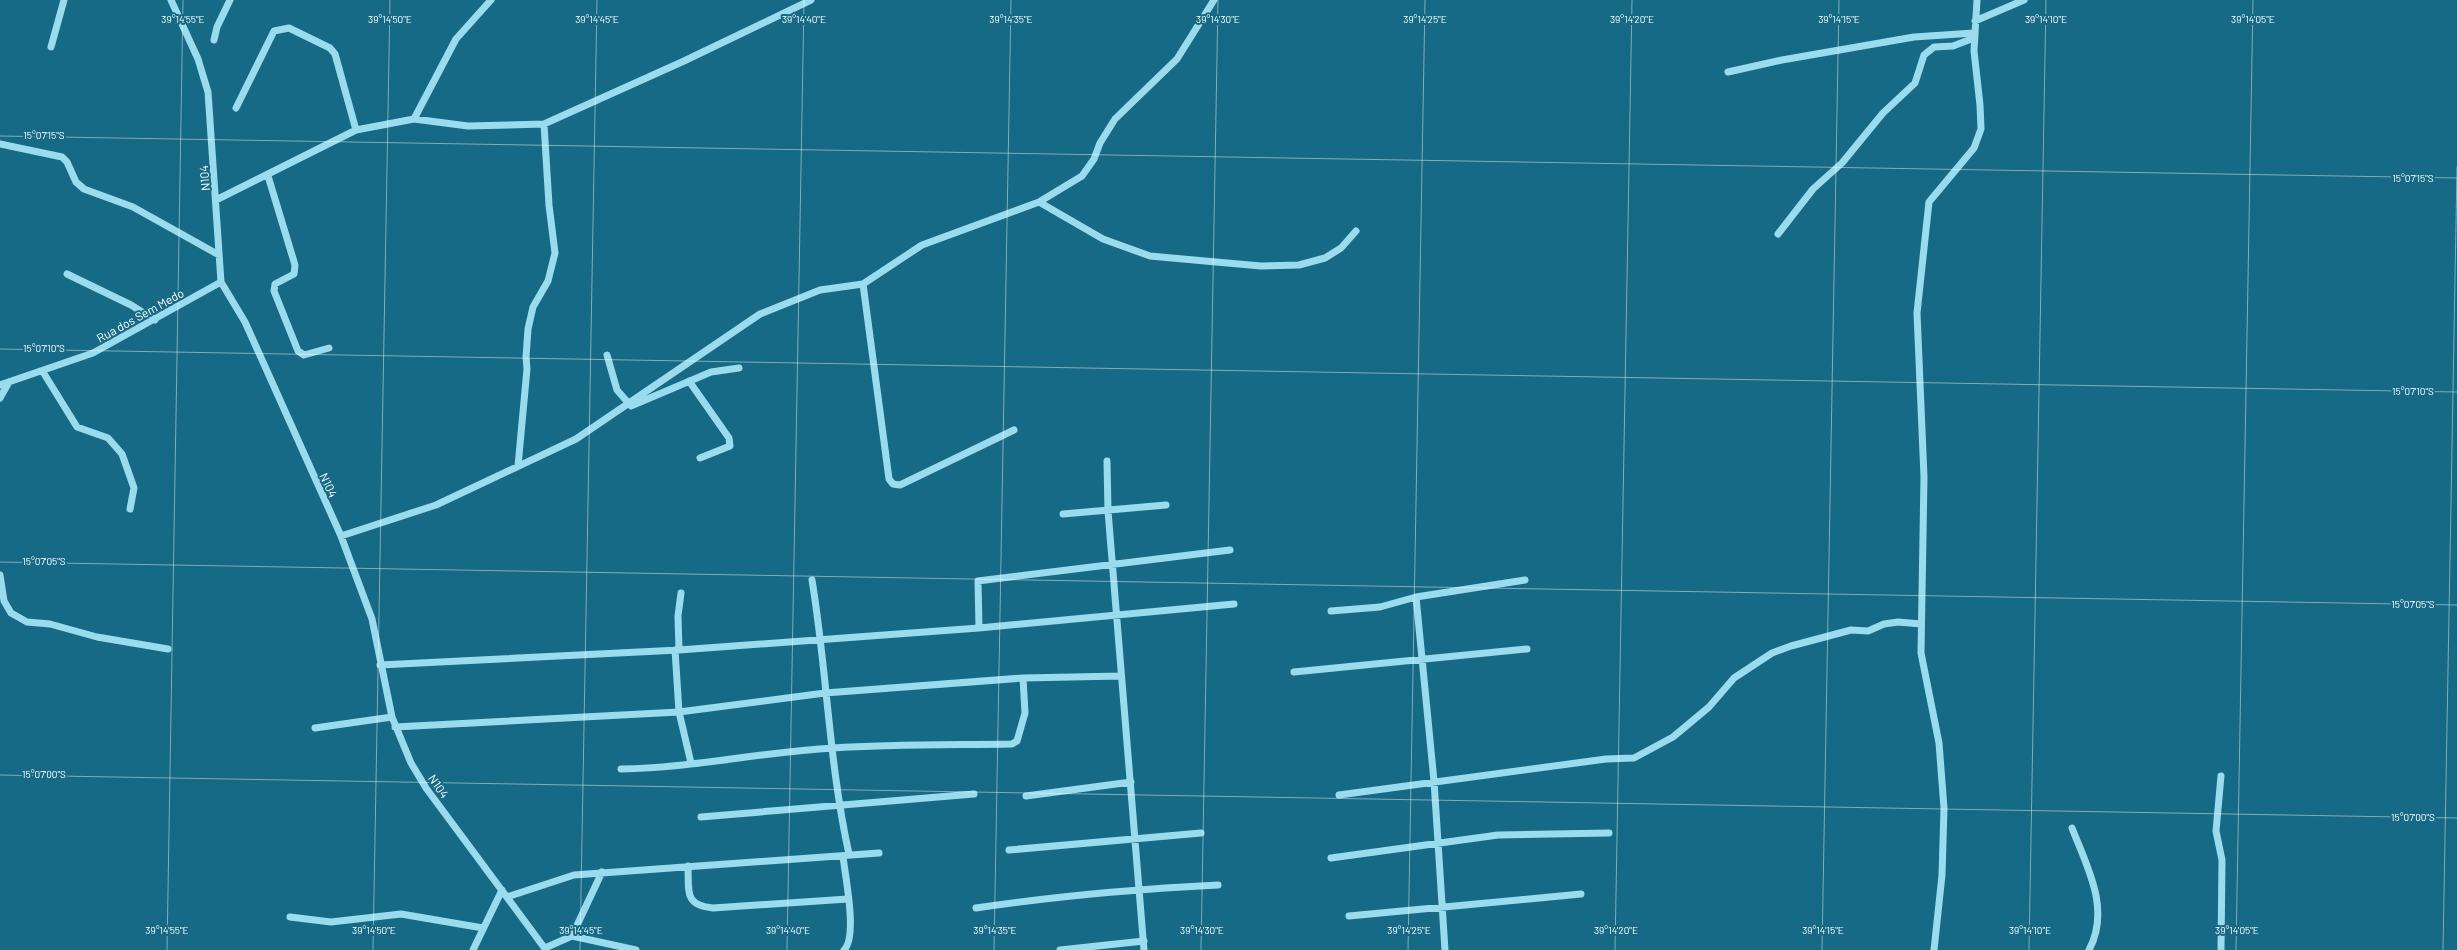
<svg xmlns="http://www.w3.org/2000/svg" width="2457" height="950" font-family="Barlow,sans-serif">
	<rect width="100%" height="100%" fill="#166a85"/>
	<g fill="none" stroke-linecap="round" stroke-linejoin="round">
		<!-- minor -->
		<path stroke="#9adbee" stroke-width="7" d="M171,0L198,59L208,92L221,282L245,322L341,536L372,619L392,717L411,763L426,788L546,950
			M1975,21L2024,0
			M214,40L217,27L230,0
			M51,47L64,0
			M1728,72L1782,60L1914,37L1974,33
			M236,108L274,31L289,28L330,48L335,54L356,130
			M414,119L456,39L491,0
			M0,144L62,157L67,162L76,182L84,189L133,207L219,255
			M268,176L295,265L294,274L275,284L274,291L298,351L304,355L329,348
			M216,200L356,130L414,119L468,126L544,124L684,61L811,0
			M1039,202L1082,176L1094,159L1100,143L1115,119L1177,59L1214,0
			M1778,234L1813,189L1842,163L1883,113L1915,83L1924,55L1934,47L1953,46L1974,38
			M67,274L131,305L155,320
			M863,284L889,479L893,484L900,485L1014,430
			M607,355L617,390L631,406L711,372L739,368
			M43,372L77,427L108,438L122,454L134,488L130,509
			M689,381L729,438L730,446L700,458
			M0,385L93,353L221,282
			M0,398L9,382
			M1107,461L1108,511L1144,950
			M518,466L527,369L526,357L528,329L533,307L548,281L555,253L549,205L544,124
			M1063,514L1166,505
			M341,536L436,505L576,439L760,314L820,290L863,284L922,245L1039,202L1103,239L1150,256L1216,262L1261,266L1299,265L1325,258L1341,248L1356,231
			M0,575L4,601L11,613L27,622L50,624L97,637L168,649
			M812,580C827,671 829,764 849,854
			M1331,611L1380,607L1416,597
			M979,628L978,581L1230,550
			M675,650L679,712L691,763
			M679,650L678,616L681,593
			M380,665L679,650L979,628L1234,604
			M1294,672L1527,649
			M395,727L679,712L825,693L1023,678L1121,676
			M315,728L392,717
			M621,769C692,768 762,752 833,748C892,744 953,745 1012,744L1017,741L1025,713L1023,678
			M1339,795L1606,759L1634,758L1673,737L1709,707L1734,678L1772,653L1791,646L1851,630L1868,631L1884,624L1898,622L1921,624
			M1026,796L1131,782
			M701,817L974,794
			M2072,828C2087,867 2111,909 2089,950
			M1009,850L1201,833
			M843,856C845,876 858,937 844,950
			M1331,858L1498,835L1609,833
			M688,866C689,892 684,905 713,908L848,899
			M507,897L574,875L879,853
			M976,908C1057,896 1137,889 1218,885
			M1349,916L1581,894
			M290,917L331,922L401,914L483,928
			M572,936L602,872
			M545,948L572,936L636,950
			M473,950L502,890
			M1060,950L1144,941
			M1445,950L1434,781L1416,597L1525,580
			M1934,950L1942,875L1944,808L1939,743L1921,653L1924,477L1917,313L1929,202L1974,148L1981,129L1980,105L1974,51L1977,0
			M2221,950L2222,860L2216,831L2221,776"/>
	</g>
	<!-- ticks -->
	<path fill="none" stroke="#fff" stroke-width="1" stroke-opacity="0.45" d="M0,136L2457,178M0,349L2457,392M0,562L2457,605M0,775L2457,818M167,950L183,0M373,950L390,0M580,950L597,0M787,950L804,0M994,950L1011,0M1201,950L1218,0M1408,950L1425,0M1615,950L1632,0M1822,950L1839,0M2029,950L2046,0M2236,950L2253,0M2443,950L2457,167"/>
	<g text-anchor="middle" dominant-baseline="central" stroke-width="4" stroke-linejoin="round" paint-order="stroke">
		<!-- street labels -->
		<g font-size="12" fill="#fff" stroke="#166a85">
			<text transform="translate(204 178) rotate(-94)">N104</text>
			<text transform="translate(140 315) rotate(-29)">Rua dos Sem Medo</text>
			<text transform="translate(329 485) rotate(65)">N104</text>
			<text transform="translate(439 786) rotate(55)">N104</text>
		</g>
	</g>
	<g font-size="10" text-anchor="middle" fill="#fff" stroke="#166a85" stroke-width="4" stroke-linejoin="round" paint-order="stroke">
		<text x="183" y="23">39°14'55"E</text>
		<text x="390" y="23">39°14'50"E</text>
		<text x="597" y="23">39°14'45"E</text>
		<text x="804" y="23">39°14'40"E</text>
		<text x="1011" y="23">39°14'35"E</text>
		<text x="1218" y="23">39°14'30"E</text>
		<text x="1425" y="23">39°14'25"E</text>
		<text x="1632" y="23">39°14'20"E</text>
		<text x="1839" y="23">39°14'15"E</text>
		<text x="2046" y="23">39°14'10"E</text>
		<text x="2253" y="23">39°14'05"E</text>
		<text x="44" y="139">15°07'15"S</text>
		<text x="2413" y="182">15°07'15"S</text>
		<text x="44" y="352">15°07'10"S</text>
		<text x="2413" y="395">15°07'10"S</text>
		<text x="44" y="565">15°07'05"S</text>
		<text x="2413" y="608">15°07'05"S</text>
		<text x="44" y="778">15°07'00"S</text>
		<text x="2413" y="821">15°07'00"S</text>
		<text x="167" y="934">39°14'55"E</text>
		<text x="374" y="934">39°14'50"E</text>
		<text x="581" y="934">39°14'45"E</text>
		<text x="788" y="934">39°14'40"E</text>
		<text x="995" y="934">39°14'35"E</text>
		<text x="1202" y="934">39°14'30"E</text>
		<text x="1409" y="934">39°14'25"E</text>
		<text x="1616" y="934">39°14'20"E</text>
		<text x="1823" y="934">39°14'15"E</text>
		<text x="2030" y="934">39°14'10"E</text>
		<text x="2237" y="934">39°14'05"E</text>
	</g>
</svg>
